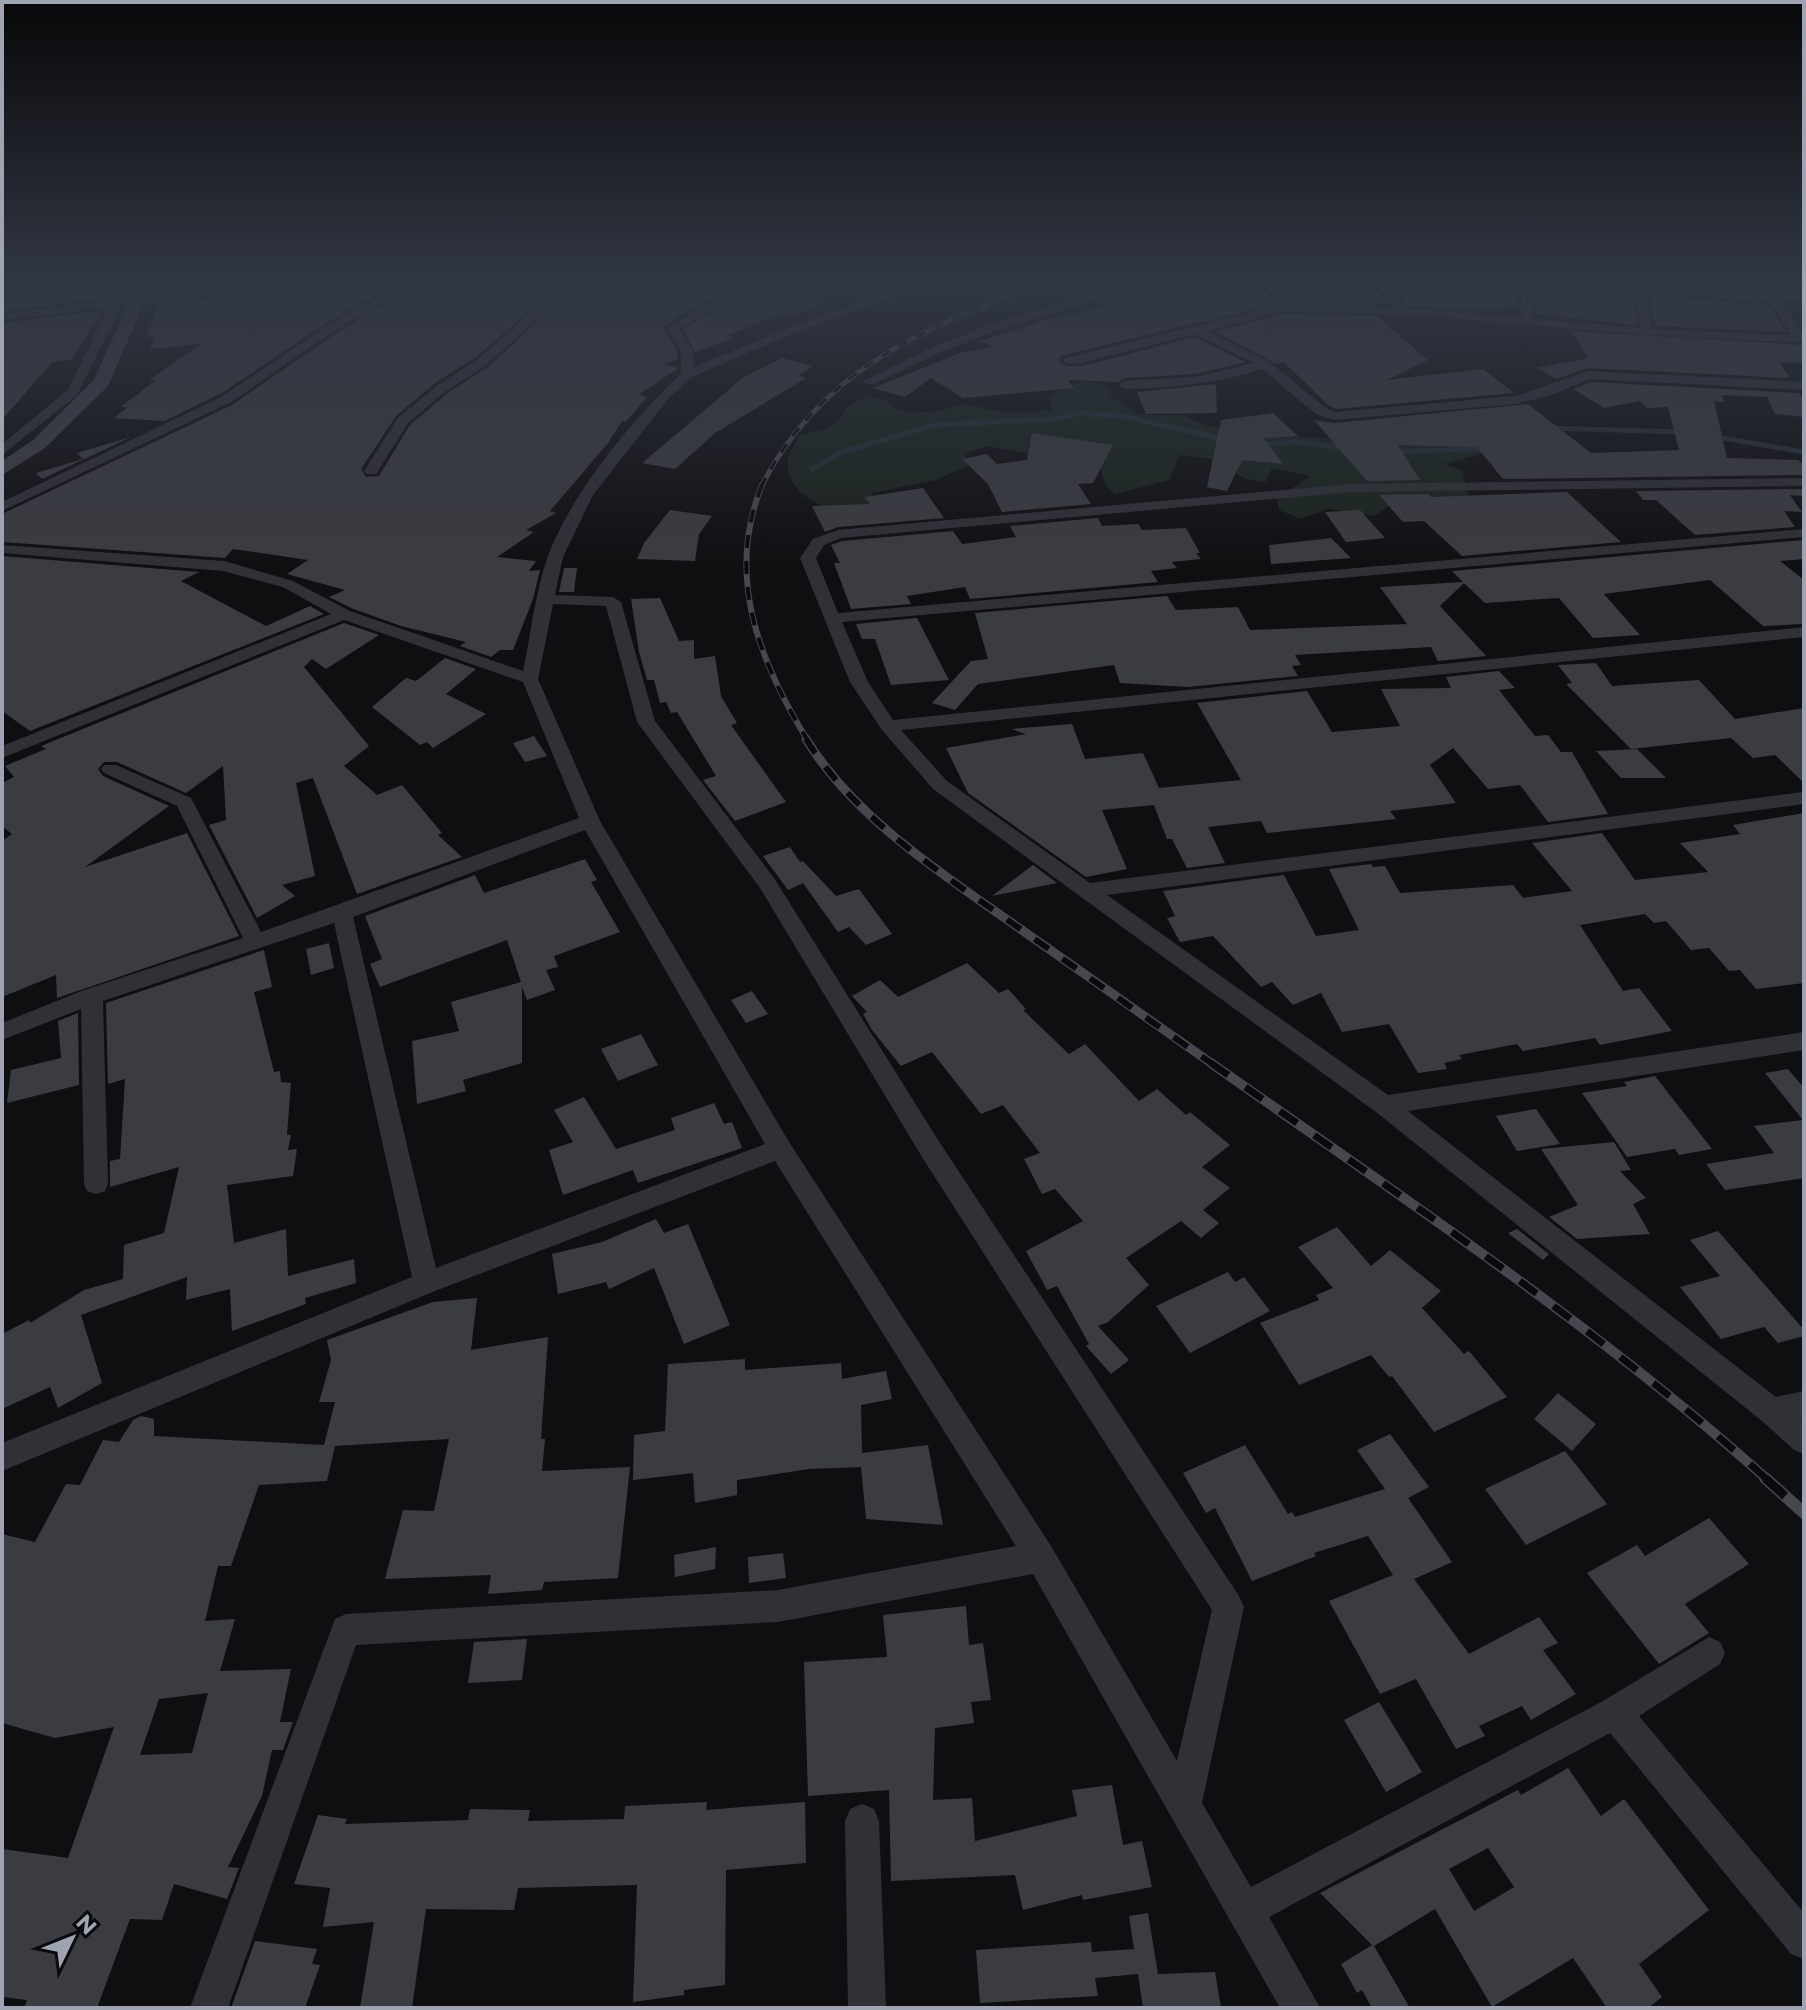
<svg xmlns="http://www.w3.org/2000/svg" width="1806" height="2010" font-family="Montserrat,sans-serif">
	<rect width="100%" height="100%" fill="#0f0f11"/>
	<!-- green -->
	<path fill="#1b231d" d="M1088,381L1107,387L1112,398L1141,415H1182L1207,426L1276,435L1362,441L1431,426L1489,452L1443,464L1462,470L1470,498L1394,503L1374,516L1328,509L1301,519L1279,510L1277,498L1310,476L1272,468L1266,482L1246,479L1214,459L1179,455L1169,480L1115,494L1106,486L1098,462H1075L986,446L964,454L968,466L935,480L872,493L870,509L858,517C831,509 786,499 788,461C789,453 796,443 798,436L828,428L842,417L847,407L869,396L884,399L890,406L909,413L941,411L963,404L1008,413L1053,410L1049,398L1065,387Z"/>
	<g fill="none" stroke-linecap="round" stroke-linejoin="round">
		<!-- stream -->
		<path stroke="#252d35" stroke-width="5" d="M1548,428L1682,432
			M1711,436L1804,452
			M1260,444L1295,442L1346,448
			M1392,452L1490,448
			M812,469L842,452L935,425L1055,419L1080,413L1122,416L1227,440"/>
	</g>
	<!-- building -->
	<path fill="#3b3c41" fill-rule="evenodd" d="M2,287H116L110,297L2,311Z
		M270,287H390L329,321L222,393L164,421L114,418L128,407H121L156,380H149L201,344L150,349L155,337H147L157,306L268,293Z
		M414,287H556L476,357L436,382L396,416L361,469L366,477L379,476L410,425L448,393L488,367L576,287H730L665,325L664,330L677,350L678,359L664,364L679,368L638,395L647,397L626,422L622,421L608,443L550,511L556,513L526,530L534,532L497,557L536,561L529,571L540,570L533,599L513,650H500L491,657L460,646L466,642L401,626L351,608L329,597L345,590L287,574L308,560L233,549L225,558L2,542V514L232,405L340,331Z
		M754,287H792L827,302L793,316L785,312L728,335L734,338L695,352L683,330Z
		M1142,287H1239L1266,306L1060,356L1059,362L1067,366H1082L1195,337L1245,362L1195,374L1124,378L1118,382L1068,380L1074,388L963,398L931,378L905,397L873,388L960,353L993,347L981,341L1039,323L1037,322L1109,306L1101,301Z
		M1263,287H1374L1387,304L1287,302Z
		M1392,287H1517L1518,307L1451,309L1407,305Z
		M1534,287H1542V300L1569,287H1633L1637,325L1536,314Z
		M1650,298L1768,304L1786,332L1655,326Z
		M101,311L72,359L52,362L2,420V323Z
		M1284,314L1377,316L1428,360L1387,380L1483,369L1514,393L1336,409L1328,405L1284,362L1276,364L1216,332Z
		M1571,331L1804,345V363L1779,362L1790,378L1588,368L1556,379L1537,368L1588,358Z
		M782,358L813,366L798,375L806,378L715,433L675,469L642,463L744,377Z
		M1591,382L1799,393L1804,400V417L1775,414L1767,397L1722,395L1724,402L1714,401L1727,458L1798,460L1804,466V475L1503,479L1477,447L1398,445L1420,480L1367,481L1314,420L1334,423L1528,404L1591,453L1679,450L1668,407L1647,408L1640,401L1604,408L1573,389Z
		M1216,384L1217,413L1146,414L1137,392Z
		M1273,413L1298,436L1264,438L1283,464L1242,460L1227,491L1207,487L1221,420Z
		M1032,433L1113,445L1093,483L1078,484L1091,504L1002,512L988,484L962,459L987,454L997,464L1027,460Z
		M131,437L42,479L36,473L83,459L77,453Z
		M923,488L944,518L838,527L825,532L812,506L870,504L865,497Z
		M1804,489V496L1790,495L1802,512L1784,511L1795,527L1695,535L1656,500H1643L1636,491Z
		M1567,492L1621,542L1462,556L1424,521L1403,522L1379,495L1428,494L1431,497Z
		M670,510L712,516L699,534L695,561L637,559L644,543Z
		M1360,510L1385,538L1346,542L1325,512Z
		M1098,518L1102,526L1138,524L1142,530L1186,528L1200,553H1196L1201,559L1172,562L1177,568L1151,571L1158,582L970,599L965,587L907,596L911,604L851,609L834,563H840L831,545L842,541L953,531L962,544L1016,537L1010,526Z
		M1331,538L1351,558L1271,564L1269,545Z
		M1804,540V559L1780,561L1804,580V624L1763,626L1710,580L1604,594L1640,635L1593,638L1559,598L1485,603L1464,583L1440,606L1486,656L1438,661L1431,647L1295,655L1301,665L1292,666L1298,676L1188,687L1120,683L1114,665L978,684L955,710L932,703L971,661L988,659L975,613L1167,596L1176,610L1238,607L1250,630L1407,624L1380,587L1463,582L1452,571Z
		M2,556L199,572L181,581L266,626L310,606L324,614L30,731L2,711Z
		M564,568H577L574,592H559Z
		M660,598L679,641L694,640V659L715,656L721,696L737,723L731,725L786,802L735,821L703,780L716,776L677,712L671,713L666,702L660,703L654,680H647L639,652L631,599Z
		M917,618L949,680L891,685L875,639H862L856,624Z
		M344,623L379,635L326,669L312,659L304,667L369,746L344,766L377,795L402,785L442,833L438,835L462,857L357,894L313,778L296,783L315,876L282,885L295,896L257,918L209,825L226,820L223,766L186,793L117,762H104L98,769L103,776L169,806L85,867L187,833L239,936L57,998L56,975L2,997V841L12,834L2,826V783L14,777L5,766L46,749L41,746Z
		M445,658L476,669L446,694L486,714L433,748L427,742L420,745L372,707L406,678L416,681Z
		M1596,663L1612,686L1699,680L1735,719L1804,708V783L1775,755L1753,758L1731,738L1631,749L1566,684L1572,683L1558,665Z
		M1499,671L1515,688L1499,690L1535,736L1548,735L1561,752H1572L1608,814L1548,822L1520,785L1488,789L1453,748L1430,765L1456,803L1390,811L1396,819L1267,833L1261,821L1208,827L1225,863L1187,868L1172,839H1167L1154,805L1102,810L1127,869L1086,877L968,793L946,748L1026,734L1011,729L1072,724L1085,759L1143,753L1159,788L1241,780L1197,703L1307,691L1332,732L1400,726L1381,689L1451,688L1446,677Z
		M534,736L547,756L525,762L513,743Z
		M1637,749L1666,778H1621L1596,751Z
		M1804,813V983L1756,989L1740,970L1729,971L1709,948L1691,950L1666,921L1654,923L1645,914L1580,925L1623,991L1639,988L1672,1031L1600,1045L1595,1038L1523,1051L1517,1044L1459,1055L1462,1059L1444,1063L1447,1069L1418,1073L1389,1024L1342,1032L1321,993L1293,1005L1272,982L1261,987L1213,936L1180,942L1167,918L1175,916L1163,891L1284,875L1316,936L1359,930L1329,869L1371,864L1373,867L1385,866L1400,893L1513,885L1523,898L1572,891L1532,843L1602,833L1635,880L1708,872L1680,843L1740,834L1733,825Z
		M790,847L800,862L803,861L836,896L859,889L892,934L866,945L849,927L838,932L803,883L788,890L763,856Z
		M585,859L597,880L591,882L620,932L554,956L558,967L546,970L555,990L527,1000L522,987V1063L463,1080L466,1091L417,1104L412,1041L459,1031L451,1002L521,982L507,940L380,987L370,964L382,959L365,916L475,875L484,893Z
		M1033,865L1057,883L992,896Z
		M329,943L334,968L311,975L306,949Z
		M264,950L272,987L254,992L274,1072L280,1071L281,1082L291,1083L287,1135H291L288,1150L297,1149L293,1176L227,1185L234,1243L286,1229L288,1276L354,1259L356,1283L305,1298L306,1304L232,1331L230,1289L186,1300L187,1277L81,1315L102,1383L58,1408L50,1387L2,1409V1334L29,1320L30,1323L84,1290L123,1279L124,1245L164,1233L179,1167L110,1187V1161L120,1159L125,1079L108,1084L106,1003Z
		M967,963L999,993L1008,989L1026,1009L1023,1010L1069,1054L1085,1044L1139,1101L1157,1089L1186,1115L1190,1112L1230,1145L1202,1167L1230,1188L1203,1210L1219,1223L1201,1238L1181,1221L1126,1258L1149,1285L1108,1322L1098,1326L1129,1360L1111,1374L1086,1346L1089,1344L1057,1286L1047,1290L1026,1251L1083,1221L1055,1189L1042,1194L1024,1159L1040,1153L1003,1105L981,1114L932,1052L901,1066L872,1030L863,1014L867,1012L852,996L880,980L898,997Z
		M752,991L768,1014L746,1023L731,1000Z
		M78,1013L79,1085L7,1103L11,1070L61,1058L58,1021Z
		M641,1034L658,1065L618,1081L601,1049Z
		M1788,1069L1804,1088V1178L1725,1190L1706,1164L1774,1153L1754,1126L1803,1120L1765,1073Z
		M1655,1076L1712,1149L1679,1155L1675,1149L1627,1157L1582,1093L1627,1086L1624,1082Z
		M584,1097L616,1149L675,1130L671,1118L714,1103L724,1124L732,1122L742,1148L638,1183L633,1170L563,1195L549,1150L573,1142L554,1110Z
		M1536,1109L1560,1144L1517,1151L1496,1116Z
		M1614,1142L1631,1170L1620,1171L1646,1198L1633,1204L1650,1234L1577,1239L1549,1217L1578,1205L1541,1149Z
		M656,1219L664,1233L688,1224L730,1325L684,1344L654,1268L609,1289L606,1282L558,1294L552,1254L602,1242Z
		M1337,1227L1371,1266L1390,1250L1441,1291L1422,1308L1464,1354L1469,1351L1507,1397L1434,1432L1392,1376L1389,1377L1371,1355L1299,1385L1260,1323L1319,1300L1316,1295L1333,1288L1298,1247Z
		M1517,1229L1549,1254L1543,1260L1508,1233Z
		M1718,1231L1804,1330V1336L1778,1343L1764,1327L1721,1339L1680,1287L1720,1276L1690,1240Z
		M1228,1272L1235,1282L1244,1277L1270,1311L1190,1353L1156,1306Z
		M477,1298L471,1350L548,1337L541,1439H545L542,1471L630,1467L618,1578L544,1582L542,1590L488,1594L491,1575L385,1579L403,1510L434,1511L449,1439L335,1446L327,1481L259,1485L231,1566H218L205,1621L235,1619L220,1671L291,1669L280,1722H293L283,1750H272L262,1796L228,1867L239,1868L227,1899L174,1884L162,1920L130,1919L97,2008H24L27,2000L2,1997V1849L68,1858L114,1727L55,1738L2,1723V1534L35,1542L66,1484L80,1485L103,1440L119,1442L133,1420L141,1416L154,1419V1436L324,1445L335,1402H319L331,1360L327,1340L433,1302ZM208,1693L192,1753L140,1755L159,1699Z
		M745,1359V1370L841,1363L842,1379L886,1371L892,1399L861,1405L862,1453L928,1445L943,1525L866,1519L861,1467L809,1469L737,1480V1495L695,1503L693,1473L633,1480L634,1435L665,1431L668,1364Z
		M1558,1393L1596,1424L1572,1451L1534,1419Z
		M1390,1434L1429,1487L1408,1498L1452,1562L1414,1579L1469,1654L1539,1617L1558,1643L1543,1650L1576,1694L1531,1720L1522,1706L1479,1726L1485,1736L1456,1749L1416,1679L1380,1694L1329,1601L1393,1575L1368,1536L1314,1553L1316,1556L1252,1581L1215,1508L1206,1513L1183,1473L1245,1445L1288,1514L1292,1512L1295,1517L1385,1489L1357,1450Z
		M1565,1451L1607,1504L1526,1545L1485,1489Z
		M1709,1518L1749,1564L1685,1604L1709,1633L1659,1664L1587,1573L1637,1545L1645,1556Z
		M716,1547L715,1569L675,1577L674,1555Z
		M783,1553L786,1578L749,1583L748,1557Z
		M966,1606L969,1645L983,1643L991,1700L971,1702L974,1723L935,1728L933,1800L972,1798L975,1841L1077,1816L1072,1790L1112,1785L1123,1845L1142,1841L1152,1887L1083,1900L1082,1895L1023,1910L1015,1875L891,1881L889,1790L808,1796L804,1662L887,1657L883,1615Z
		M527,1639L522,1680L468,1683L474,1642Z
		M1379,1702L1422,1772L1386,1792L1344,1720Z
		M1568,1768L1601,1816L1624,1799L1709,1910L1639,1964L1662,1997L1648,2008H1607L1573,1958L1492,2007L1435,1909L1374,1946L1410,2008H1372L1362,1990L1357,1993L1341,1964L1372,1945L1320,1893L1518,1790L1521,1795ZM1488,1848L1514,1887L1474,1911L1449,1869Z
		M707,1802L706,1810L805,1802L806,1863L726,1870L725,1985L684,1990V1995L633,2002L637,1885L518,1888L514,1910L426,1909L412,2008H360L374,1922L323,1927L330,1888L294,1884L318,1815L347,1819L345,1824L468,1820L470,1809L530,1810L528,1821L624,1819L625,1806Z
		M1148,1913L1158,1974L1215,1972L1221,2008H1143L1138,1974L1095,1978L1098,1996L980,2003L976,1950L1091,1942L1092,1952L1134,1949L1129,1916Z
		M255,1941L317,1949L312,1964L320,1965L305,2008H231Z"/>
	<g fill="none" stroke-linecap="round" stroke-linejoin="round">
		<!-- minor -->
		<path fill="#303036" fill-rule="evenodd" d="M235,287H263L189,301L121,305L77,395L2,455V444L68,390L109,307L2,320V314L113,300L122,289L128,292L124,298L189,295Z
			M397,287H411L338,328L231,402L2,511V502L223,396L330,324Z
			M561,287H573L486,365L446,391L408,423L376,474H366L364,471L398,418L438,385L478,359Z
			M737,287H751L679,329L692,349L694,367L788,328L905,287H922L796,332L692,377L668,399L593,495L563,557L555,595L613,597L621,602L655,721L774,878L940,1143L1239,1596L1244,1607L1202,1803L1251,1887L1603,1701L1709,1637L1720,1642L1725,1653L1720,1664L1639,1716L1804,1913V1959L1791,1954L1610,1733L1269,1917L1320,2008H1280L1033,1574L778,1622L356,1645L228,2008H190L335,1619L346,1614L778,1590L1016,1546L775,1161L435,1291L2,1471V1443L412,1277L334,923L103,1001L108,1184L105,1191L96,1194L87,1191L84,1184L81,1009L2,1040V1023L84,990L243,938L177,806L104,773L101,769L104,765H116L191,798L261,932L579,818L523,682L344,620L2,758V746L331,614L283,587L223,571L2,553V545L224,561L293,581L350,611L523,671C531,634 535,592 548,556C571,494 633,418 682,373L680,349L667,328ZM553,604L606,606L637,722L760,888L922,1157L1212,1610L1177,1761L1051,1546L789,1142L600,821L538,679ZM585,830L765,1144L436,1268L353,917Z
			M1118,287H1139L1002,328L934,355L872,385L862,382L926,350L994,323Z
			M1242,287H1256L1286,305L1393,307L1377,287H1388L1405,308L1522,318L1520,287H1531L1533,319L1641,328L1635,291L1641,288L1804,296V302L1781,301L1804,336V342L1800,343L1647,335L1402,314L1284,311L1207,331L1268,361L1326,408L1335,412L1516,396L1588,371L1804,382V390L1590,379L1554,394L1516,404L1334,420L1316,414L1262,369C1217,384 1171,388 1124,389L1118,385L1124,381L1195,377L1254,363L1195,334L1081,363H1067L1061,359L1274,307ZM1647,295L1770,301L1792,335L1652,329Z
			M1804,478V486L1350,492L841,538L824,545L816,558L838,613L1804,529V537L842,622L868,682L893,720L1804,627V637L901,730L947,781L1090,883L1804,792V804L1107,895L1388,1095L1804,1032V1050L1408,1111L1776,1397L1804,1391V1417L1801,1418L1804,1421V1454L1794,1450L1762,1421L1376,1112L933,789L882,730L850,682L800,558L813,539L838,530L1350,484Z
			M862,1804L874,1809L879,1821L886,2008H848L845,1821L850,1809Z"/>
		<!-- secondary -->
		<path fill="#3e3f46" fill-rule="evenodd" d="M136,287H151L108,386L45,448L2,475V461L33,440L94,380Z"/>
		<!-- rail-far4 casing -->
		<g stroke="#47484f" stroke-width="5">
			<path id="rail-far4" d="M761,487C819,372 921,328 1036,287"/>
		</g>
		<!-- rail-far3 casing -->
		<g stroke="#47484f" stroke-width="6">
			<path id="rail-far3" d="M762,485C725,576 759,661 808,741"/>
		</g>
		<!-- rail-far2 casing -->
		<g stroke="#47484f" stroke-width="9">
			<path id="rail-far2" d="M806,739C855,819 944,875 1019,928C1084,974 1149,1020 1214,1065"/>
		</g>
		<!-- rail-far1 casing -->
		<g stroke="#47484f" stroke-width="10">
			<path id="rail-far1" d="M1211,1063C1401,1197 1595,1325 1768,1480"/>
		</g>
		<!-- rail casing -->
		<g stroke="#47484f" stroke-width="12">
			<path id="rail" d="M1765,1478L1804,1513"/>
		</g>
		<!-- rail-far4 -->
		<use href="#rail-far4" stroke="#0a0a0c" stroke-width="3" stroke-dasharray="10" stroke-linecap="butt"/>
		<!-- rail-far3 -->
		<use href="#rail-far3" stroke="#0a0a0c" stroke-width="4" stroke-dasharray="13" stroke-linecap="butt"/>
		<!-- rail-far2 -->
		<use href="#rail-far2" stroke="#0a0a0c" stroke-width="6" stroke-dasharray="17" stroke-linecap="butt"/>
		<!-- rail-far1 -->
		<use href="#rail-far1" stroke="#0a0a0c" stroke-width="7" stroke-dasharray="21" stroke-linecap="butt"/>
		<!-- rail -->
		<use href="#rail" stroke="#0a0a0c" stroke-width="9" stroke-dasharray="27" stroke-linecap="butt"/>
	</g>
	<!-- sky -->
	<linearGradient id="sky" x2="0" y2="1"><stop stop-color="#080809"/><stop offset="0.5" stop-color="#313743"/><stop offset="1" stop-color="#313743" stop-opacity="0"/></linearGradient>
	<rect width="1806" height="569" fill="url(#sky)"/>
	<!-- border -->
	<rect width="1806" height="2010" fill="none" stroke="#9fa4b3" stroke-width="8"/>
	<!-- north arrow -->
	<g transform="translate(72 1938) rotate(47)" stroke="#0a0a0c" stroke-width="6" paint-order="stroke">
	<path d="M0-6L14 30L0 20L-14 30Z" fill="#9fa4b3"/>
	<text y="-12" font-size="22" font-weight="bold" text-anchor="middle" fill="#9fa4b3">N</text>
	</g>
</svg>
